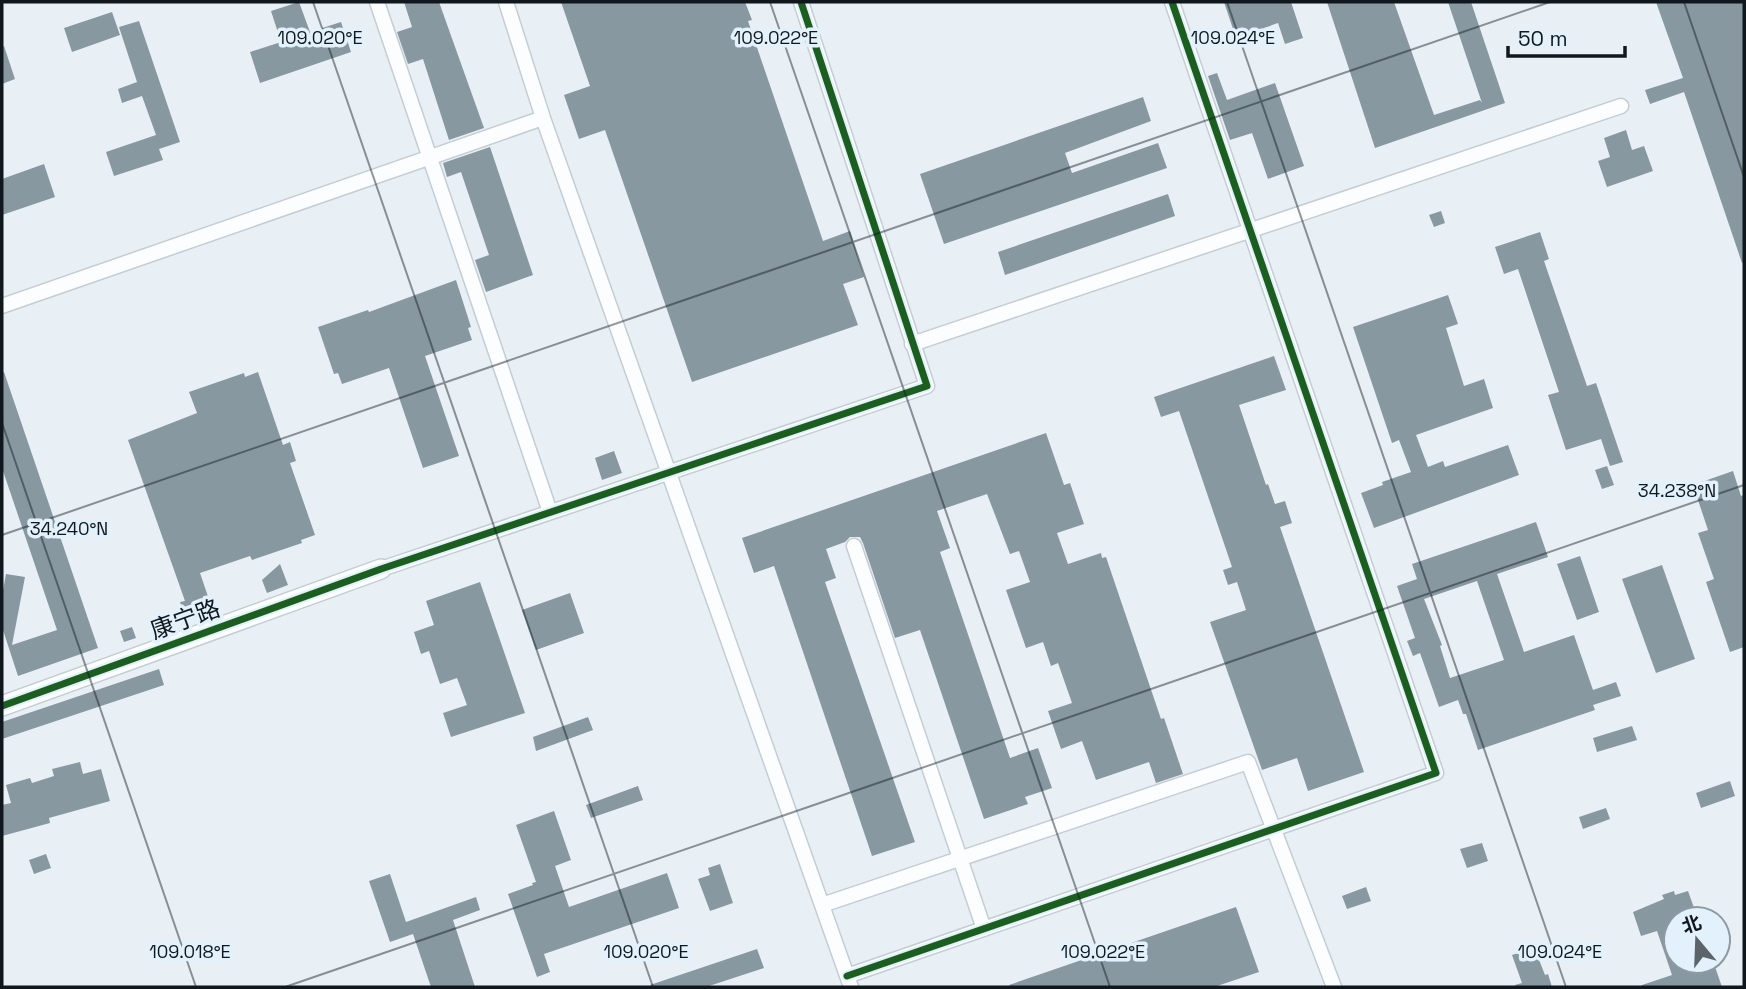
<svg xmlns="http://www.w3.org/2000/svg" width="1746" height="989" font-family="'Space Grotesk','Noto Sans SC',sans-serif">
	<rect width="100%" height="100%" fill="#e8f0f5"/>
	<!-- building -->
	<path fill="#8798a1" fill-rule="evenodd" d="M299,2L310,32L341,22L351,52L260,83L250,52L281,42L271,11Z
		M404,2H439L484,128L449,140L423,59L408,64L397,32L412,27Z
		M561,2H745L752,20L748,21L823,241L850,231L864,277L843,284L858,325L692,382L605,130L579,139L564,95L590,86Z
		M1224,2H1291L1303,38L1285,44L1278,23L1236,38Z
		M1327,2H1394L1434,115L1480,100L1482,103L1448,2H1471L1505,103L1375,148Z
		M1656,2H1744V262L1742,263L1684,92L1650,104L1645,90L1683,78Z
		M112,12L120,35L72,52L64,28Z
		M139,21L180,142L159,149L163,160L114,176L106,152L156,135L142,96L122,103L118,89L137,82L119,27Z
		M4,46L15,79L2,84V47Z
		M1217,73L1227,100L1275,83L1304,166L1268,179L1252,133L1230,140L1208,76Z
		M1143,97L1151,121L1065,153L1072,173L1158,143L1167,168L944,244L920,174Z
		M1626,130L1632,150L1644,146L1653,171L1607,187L1598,161L1610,157L1604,138Z
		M490,147L533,275L486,292L475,260L489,255L461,172L447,177L443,163Z
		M44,164L55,197L2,215V179Z
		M1168,194L1175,216L1005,275L998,252Z
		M1441,211L1445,223L1434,227L1429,215Z
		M1540,232L1549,259L1544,261L1587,386L1596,383L1623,462L1610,466L1601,439L1566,450L1548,395L1559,392L1518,269L1504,274L1495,247Z
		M456,280L471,327L468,328L472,340L425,356L459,456L423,468L389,368L342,384L338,373L334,374L318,327L368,310L369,312Z
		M1448,295L1458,324L1446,328L1464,386L1484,379L1493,408L1416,435L1428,467L1443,461L1445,467L1508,445L1519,475L1374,528L1361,493L1383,485L1382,482L1411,472L1399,440L1392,443L1353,327Z
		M1274,356L1286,390L1239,405L1266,485L1268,484L1275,504L1285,501L1292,523L1280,527L1364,772L1308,791L1297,758L1262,770L1210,622L1246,610L1237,582L1228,585L1223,570L1232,567L1179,411L1161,417L1154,397Z
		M4,372L98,648L18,676L2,627V596L6,574L25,577L12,645L57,630L2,468V373Z
		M258,372L283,445L290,442L296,461L290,463L315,535L301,540L302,543L252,560L250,556L200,573L213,611L186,621L180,602L185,601L128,440L197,413L189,392L244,373L245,377Z
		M1046,433L1064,485L1070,483L1084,524L1057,533L1068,564L1101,553L1102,558L1106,557L1161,719L1164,718L1183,774L1156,783L1149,762L1096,780L1082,741L1061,749L1048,711L1072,703L1058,663L1051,666L1043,642L1026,648L1006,590L1030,582L1019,551L1010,554L987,494L937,511L950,548L940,552L1010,758L1038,748L1052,788L1025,797L1028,804L984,819L920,630L895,638L863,543L860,537H850L845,542L826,549L836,578L825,582L915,842L872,856L774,566L754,573L742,538Z
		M614,451L622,473L602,480L595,458Z
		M1607,466L1614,485L1602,489L1595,470Z
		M1733,471L1741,496L1744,495V647L1730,652L1706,582L1714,579L1698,533L1708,530L1693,485Z
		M1536,522L1548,557L1497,574L1524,652L1574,635L1593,690L1616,682L1621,696L1593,705L1595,710L1478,750L1466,714H1463L1458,700L1439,707L1420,653L1413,656L1407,641L1415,638L1397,586L1417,579L1412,564ZM1477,581L1504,660L1450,678L1440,646L1442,645L1424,599Z
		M1580,556L1599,612L1577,620L1557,564Z
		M280,564L288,585L267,593L262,580Z
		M1662,565L1695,659L1656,673L1622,579Z
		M480,582L525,713L451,737L443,713L467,705L457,678L440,684L429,651L421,654L414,632L434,625L426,601Z
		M570,593L584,633L536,650L522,610Z
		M132,627L136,638L124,642L120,631Z
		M159,669L164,685L2,739V722Z
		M588,717L593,730L536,751L533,737Z
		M1632,726L1637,740L1597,752L1593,738Z
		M80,762L83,774L101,769L110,801L49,818L50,823L2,836V805L11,803L6,785L30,778L32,783L54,776L52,769Z
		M1730,781L1735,796L1701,808L1696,793Z
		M638,786L643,800L591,818L586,805Z
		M1606,808L1610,819L1583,829L1579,817Z
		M554,811L571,860L555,866L569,907L667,873L679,908L544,954L550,972L537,977L508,894L533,885L532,883L536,882L516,825Z
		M1482,843L1488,861L1467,868L1460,849Z
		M46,854L51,868L34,874L29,860Z
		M720,864L733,903L710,911L698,879L710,875L708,868Z
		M390,874L406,922L476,897L480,910L453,920L475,987H431L413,934L390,942L369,881Z
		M1366,887L1371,901L1347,909L1342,896Z
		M1674,891L1675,895L1688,891L1698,919H1676V961H1713L1722,987H1642V985L1672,975L1657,931L1641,936L1633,912L1664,899L1662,895Z
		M1236,907L1259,972L1214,987H1010L1009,985Z
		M1534,947L1545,975L1548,974L1552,987H1515V985L1522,983L1512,955Z
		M757,949L764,968L706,987H651L650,985Z"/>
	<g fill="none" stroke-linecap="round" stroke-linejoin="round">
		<!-- street casing -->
		<g stroke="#c4cdd3" stroke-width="17">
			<path id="street" d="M377,2L550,512
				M506,2L543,118L851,987
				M2,306L543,118
				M912,344L1621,106
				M854,546L984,929
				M381,569L927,386L801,2
				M822,905L1248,762L1334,987
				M847,976L1436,773L1172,2"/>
		</g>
		<!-- secondary casing -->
		<g stroke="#c4cdd3" stroke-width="22">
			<path id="secondary" d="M2,706L381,569"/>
		</g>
		<!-- street -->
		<use href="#street" stroke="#fcfdfe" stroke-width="14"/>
		<!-- secondary -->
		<use href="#secondary" stroke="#fcfdfe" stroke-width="19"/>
		<!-- cycleway casing -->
		<g stroke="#e2f1fb" stroke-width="11">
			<path id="cycleway" d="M2,706L381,569L927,386L801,2
				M847,976L1436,773L1172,2"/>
		</g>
		<!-- cycleway -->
		<use href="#cycleway" stroke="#1b5e20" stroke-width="7"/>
	</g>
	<!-- ticks -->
	<path fill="none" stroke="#10181e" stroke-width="2" stroke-opacity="0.45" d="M313,2L653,987M770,2L1110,987M1227,2L1566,987M1684,2L1744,177M2,423L196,987M2,535L1550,2M285,987L1744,485"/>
	<g text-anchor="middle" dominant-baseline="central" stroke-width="7" stroke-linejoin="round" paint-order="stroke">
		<!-- street labels -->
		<g font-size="24" fill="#10181e" stroke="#e2f1fb">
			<text transform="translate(185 619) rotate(-20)">康宁路</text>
		</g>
	</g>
	<g font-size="18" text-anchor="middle" fill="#10181e" stroke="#e2f1fb" stroke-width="7" stroke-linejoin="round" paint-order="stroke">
		<text x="320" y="44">109.020°E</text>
		<text x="776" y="44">109.022°E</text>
		<text x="1233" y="44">109.024°E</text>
		<text x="1677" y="497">34.238°N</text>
		<text x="69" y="535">34.240°N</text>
		<text x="190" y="958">109.018°E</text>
		<text x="646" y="958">109.020°E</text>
		<text x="1103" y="958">109.022°E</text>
		<text x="1560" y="958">109.024°E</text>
	</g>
	<!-- border -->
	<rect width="1746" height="989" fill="none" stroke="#10181e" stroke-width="7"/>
	<!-- north arrow -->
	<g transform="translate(1697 940) rotate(341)"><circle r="33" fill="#e2f1fb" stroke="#8e9aa3" stroke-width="2"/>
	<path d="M0-5L12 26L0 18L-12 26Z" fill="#5c6469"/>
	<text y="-10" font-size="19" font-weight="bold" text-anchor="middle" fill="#10181e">北</text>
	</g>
	<!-- scale -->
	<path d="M1508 46v10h117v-10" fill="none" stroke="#10181e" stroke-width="3.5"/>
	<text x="1518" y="46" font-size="21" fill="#10181e" stroke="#e2f1fb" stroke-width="5" paint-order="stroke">50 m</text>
</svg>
